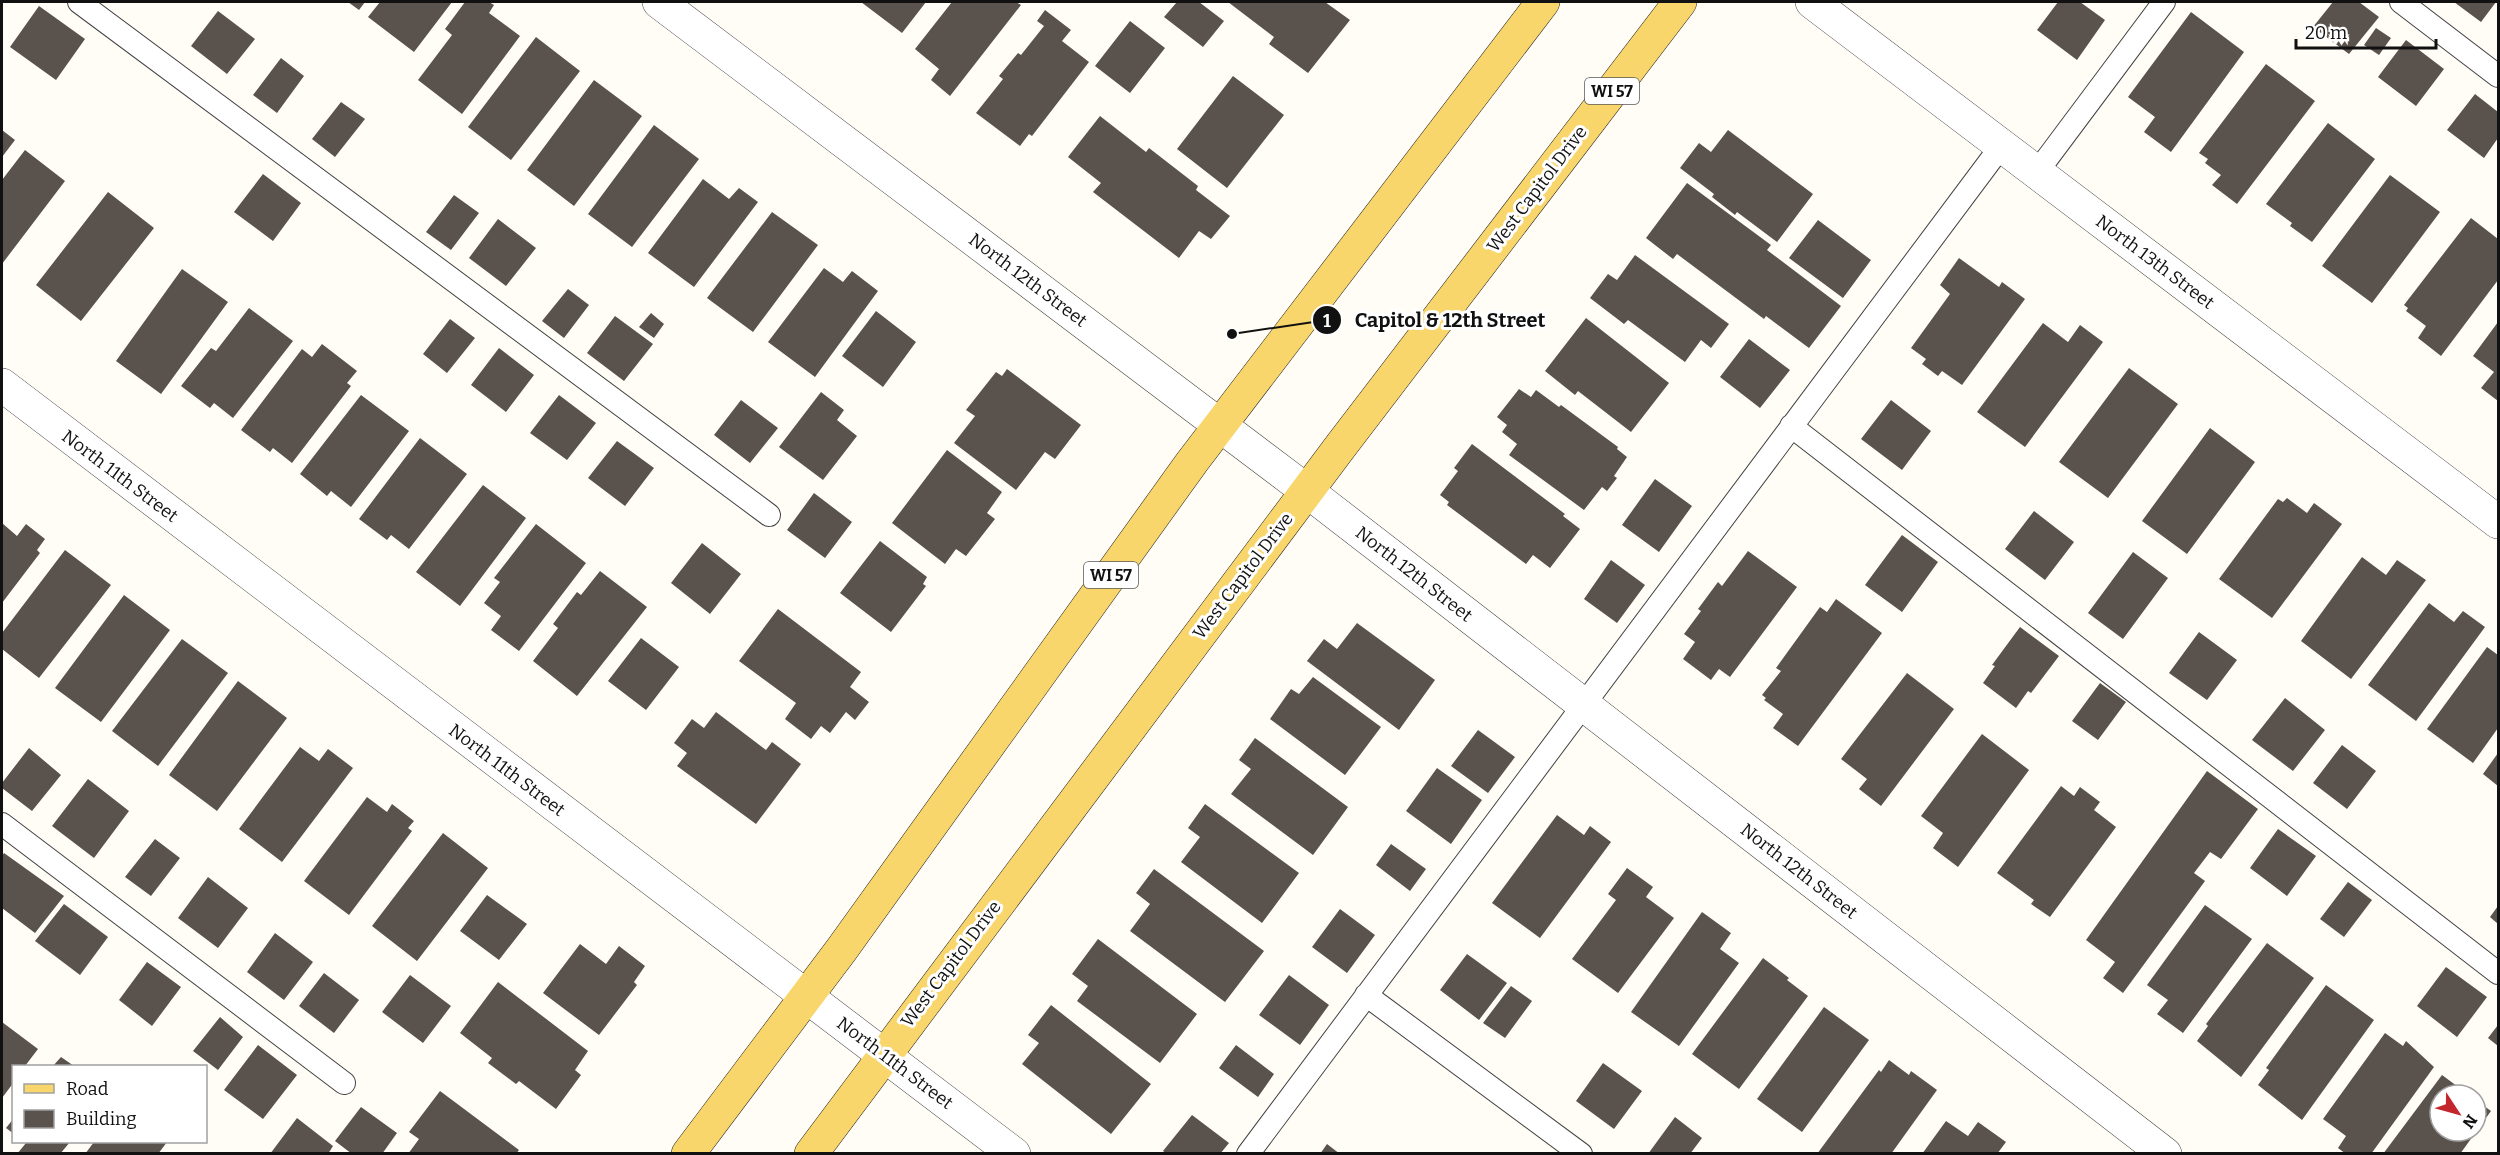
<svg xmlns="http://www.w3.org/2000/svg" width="2500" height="1155" font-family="Bitter,serif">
	<rect width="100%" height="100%" fill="#fffdf5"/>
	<!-- building -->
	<path fill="#5a524d" d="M348,2H365L359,10Z
		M380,2H452L414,52L368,17Z
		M465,2H489L494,5L489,13L520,36L462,114L418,80L452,35L445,29Z
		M861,2H926L902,33Z
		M952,2H1016L1021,5L950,96L931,80L939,69L915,49Z
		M1177,2H1199L1224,21L1203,47L1164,17Z
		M1228,2H1325L1350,20L1308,73L1269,44L1274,37Z
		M2058,2H2080L2105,20L2077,60L2037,30Z
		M2333,2H2359L2379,17L2349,54L2313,27Z
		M2454,2H2496L2481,22Z
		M39,6L85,39L56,80L10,47Z
		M1045,10L1071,30L1062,41L1089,62L1032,136L1029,134L1020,146L976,113L1003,79L999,76L1018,53L1021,55L1044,26L1037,21Z
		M218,11L255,39L227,74L191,46Z
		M2191,12L2244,52L2171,152L2144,132L2155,117L2128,97Z
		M1130,21L1165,48L1130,93L1095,66Z
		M2376,28L2391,38L2379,55L2364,45Z
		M536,37L580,71L511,160L468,127Z
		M2406,40L2444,69L2416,106L2378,77Z
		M281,58L304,76L277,113L253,95Z
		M2266,64L2315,101L2237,204L2212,185L2221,175L2205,163L2208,159L2199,153Z
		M1233,76L1284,115L1227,188L1177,149Z
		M594,80L642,116L574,206L527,170Z
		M2475,94L2498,112V138L2484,158L2447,130Z
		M341,102L365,119L335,157L312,139Z
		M1100,116L1146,152L1149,148L1198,186L1196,190L1230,216L1211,239L1199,231L1179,258L1093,192L1101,183L1068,157Z
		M2328,123L2375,159L2312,242L2290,226L2292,223L2266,204Z
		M654,125L699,159L632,247L588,214Z
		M2,130L15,140L2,157Z
		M1728,130L1813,194L1777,242L1737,212L1735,215L1712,197L1714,194L1680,168L1699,143L1711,152Z
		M25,150L65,181L2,264V180Z
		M263,174L301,203L273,241L234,212Z
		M2390,175L2440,212L2372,303L2322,266Z
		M703,179L729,199L739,188L758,202L694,287L648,253Z
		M1687,183L1771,245L1767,250L1841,306L1809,348L1766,316L1764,319L1677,254L1673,259L1646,238Z
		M108,192L154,228L81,321L36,285Z
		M454,195L479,213L451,250L426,232Z
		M772,212L818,245L753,332L707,298Z
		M2471,218L2498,239V280L2441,356L2418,338L2426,326L2406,311L2408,308L2404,305Z
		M498,219L536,248L506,286L469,258Z
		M1818,220L1871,260L1843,298L1789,258Z
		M1635,255L1729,324L1711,348L1701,340L1685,362L1628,320L1624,324L1590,298L1608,274L1617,280Z
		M1959,258L1999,287L2002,282L2025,299L1962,385L1942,371L1938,376L1922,364L1926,359L1911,348L1950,294L1940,285Z
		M824,268L843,282L852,271L878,291L815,377L768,342Z
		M182,269L228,302L161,394L116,361Z
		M568,289L589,305L564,338L542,321Z
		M249,308L293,341L233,418L214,403L210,408L181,386L211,348L216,351Z
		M876,311L916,342L883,387L842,356Z
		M651,313L664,324L654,338L639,327Z
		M615,316L653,344L624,381L587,353Z
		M1586,318L1669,383L1631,432L1578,391L1575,395L1545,371Z
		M450,319L475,338L447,373L423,354Z
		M2498,322V401L2481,388L2494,372L2473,356Z
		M2043,323L2068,342L2080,325L2103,342L2025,447L1977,412Z
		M1749,339L1790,370L1760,408L1720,377Z
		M322,344L357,371L347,383L351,386L292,463L273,448L270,452L241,430L302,349L312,357Z
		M499,348L534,375L506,412L471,385Z
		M2129,368L2178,404L2108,498L2059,462Z
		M1007,369L1081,425L1055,459L1045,452L1016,490L954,443L975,416L966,410L996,372L1002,376Z
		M1519,389L1531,397L1536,390L1559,407L1561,405L1618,447L1617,449L1627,457L1614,476L1617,478L1607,491L1602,487L1584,510L1509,455L1517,444L1502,432L1507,425L1497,417Z
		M821,392L844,410L837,420L857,436L823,480L779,447Z
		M361,395L409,431L351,507L331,491L327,496L300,474Z
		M559,395L596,423L567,460L530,433Z
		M741,400L778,428L750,463L714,435Z
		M1891,400L1931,431L1902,470L1861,439Z
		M2210,428L2255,462L2187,554L2142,521Z
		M420,438L467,474L409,549L391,535L387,540L359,519Z
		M617,441L654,468L625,506L588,478Z
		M1472,444L1565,514L1563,516L1580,529L1550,568L1533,555L1526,564L1447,505L1449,502L1440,495L1458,471L1454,468Z
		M947,450L1002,492L987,513L995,519L966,556L956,549L945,564L892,523Z
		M1655,479L1692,506L1659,552L1622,525Z
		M483,485L526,518L460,606L416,572Z
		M814,493L852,522L825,558L787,530Z
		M2287,498L2307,513L2314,503L2342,524L2272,618L2219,579L2278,499L2283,502Z
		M2034,511L2074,542L2045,580L2005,549Z
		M2,523L17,536L26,524L45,539L37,550L40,553L2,603Z
		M536,524L586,563L519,651L491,630L501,616L484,603L500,582L494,578Z
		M1902,535L1938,562L1902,612L1865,585Z
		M880,541L927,577L923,584L926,586L891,632L840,593Z
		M702,543L741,574L710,614L671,583Z
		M65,550L111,585L39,678L2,649V633Z
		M1748,551L1797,587L1730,677L1719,669L1711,680L1683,659L1695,642L1684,634L1701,611L1698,609L1718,582L1722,586Z
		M2133,552L2168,578L2123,639L2088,613Z
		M2362,557L2386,575L2397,560L2426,580L2351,679L2301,641Z
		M1611,560L1645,585L1617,623L1584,599Z
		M600,571L647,607L577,696L533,661L558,628L553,624L577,592L581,595Z
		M124,595L170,630L101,722L55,688Z
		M1836,599L1882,633L1798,746L1773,728L1783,714L1764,700L1766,698L1762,695L1781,671L1776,668L1820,607L1827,612Z
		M2429,603L2454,622L2463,611L2485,627L2416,721L2368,685Z
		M778,609L861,672L850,687L869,702L855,720L846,712L830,733L821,726L811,739L785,719L796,703L739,661Z
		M1357,623L1435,680L1399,730L1307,661L1324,639L1337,649Z
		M2020,627L2059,656L2031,693L2028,691L2016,708L1983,683L1995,666L1992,665Z
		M2199,632L2237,660L2207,700L2169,673Z
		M641,638L679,667L646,710L608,681Z
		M182,639L228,673L158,766L112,731Z
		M2487,647L2498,655V728L2473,763L2427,729Z
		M1907,673L1954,709L1881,806L1859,789L1867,779L1841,759Z
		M1313,677L1381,727L1345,775L1270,719L1291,689L1299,694Z
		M238,681L287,718L217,811L169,775Z
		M2100,683L2126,702L2098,740L2072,721Z
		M2285,698L2325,730L2293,771L2252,740Z
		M716,712L766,750L772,742L801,764L756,824L677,766L687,753L674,743L692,719L704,728Z
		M1478,730L1515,757L1488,793L1451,766Z
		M1982,734L2029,770L1958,867L1933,848L1943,833L1921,816Z
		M1255,738L1348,807L1313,855L1231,794L1251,769L1239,760Z
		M2342,745L2376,771L2347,809L2313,783Z
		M300,747L319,761L328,749L353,768L282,862L239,829Z
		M29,748L61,775L32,811L2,788V783Z
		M2498,753V786L2483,774Z
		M1437,768L1482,800L1451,844L1406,811Z
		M2207,771L2258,809L2221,859L2210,852L2194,873L2205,881L2123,993L2103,978L2115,962L2086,940Z
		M88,779L129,811L94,858L52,826Z
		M2061,786L2074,796L2080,787L2100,802L2094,810L2116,827L2050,917L2031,904L2034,900L1997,873Z
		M367,797L387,812L392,804L414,821L408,828L412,831L349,915L304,881Z
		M1205,804L1299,873L1262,923L1181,862L1200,837L1188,828Z
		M1557,815L1584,835L1590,826L1611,842L1540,938L1492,903Z
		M2278,829L2316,856L2287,896L2250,868Z
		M443,833L488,868L417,961L372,926Z
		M155,839L180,858L151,896L125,877Z
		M1391,844L1426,869L1410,891L1376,865Z
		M4,853L64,896L35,933L2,908V856Z
		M1627,868L1653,887L1646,897L1674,918L1618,993L1572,959L1616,900L1608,894Z
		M1154,869L1264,951L1225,1002L1130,931L1150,904L1136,893Z
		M208,877L248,908L218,948L178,918Z
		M2348,882L2372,900L2344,937L2320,919Z
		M487,895L527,924L499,960L460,931Z
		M64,904L108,937L80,975L35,941Z
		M2205,905L2252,939L2183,1033L2157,1014L2168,1000L2147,985Z
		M2498,906V924L2490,917Z
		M1340,909L1375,935L1347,973L1312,947Z
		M1702,912L1731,933L1720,949L1739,963L1679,1046L1631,1012Z
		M275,933L313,962L284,1000L247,972Z
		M1098,939L1197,1014L1160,1063L1077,1001L1088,986L1072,974Z
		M2267,943L2314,978L2241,1077L2197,1041L2208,1026L2206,1024Z
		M580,944L606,964L619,946L645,966L634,982L637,985L599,1035L543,993Z
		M1467,954L1507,983L1479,1020L1440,990Z
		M1763,958L1789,978L1787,980L1808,996L1739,1089L1692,1054Z
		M147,962L181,987L152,1026L119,1000Z
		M2446,967L2487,997L2457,1037L2417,1006Z
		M324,973L359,1000L334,1033L299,1006Z
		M410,975L451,1006L423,1043L382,1012Z
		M1289,975L1329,1005L1300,1045L1259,1015Z
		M498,982L588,1051L575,1070L581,1075L556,1109L519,1081L516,1084L488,1063L492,1058L460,1033Z
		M2326,985L2374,1020L2302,1120L2258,1085L2269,1070L2266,1068Z
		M1511,986L1532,1001L1505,1038L1483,1023Z
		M1051,1005L1151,1084L1111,1134L1022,1064L1039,1043L1028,1035Z
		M1824,1007L1869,1040L1802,1132L1757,1099Z
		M220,1017L243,1037L218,1070L193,1051Z
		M2,1022L38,1049L25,1066H14V1082L2,1098Z
		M2498,1025V1046L2488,1038Z
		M2385,1033L2403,1046L2406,1041L2434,1067L2371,1154H2346L2338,1148L2346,1136L2323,1119Z
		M258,1045L297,1075L263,1119L224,1090Z
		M1236,1045L1274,1074L1258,1097L1219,1068Z
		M61,1057L74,1066H53Z
		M1889,1060L1909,1075L1911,1071L1937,1090L1891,1154H1817L1879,1070L1881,1072Z
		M1603,1063L1642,1091L1614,1129L1576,1101Z
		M2442,1075L2469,1095H2440V1131H2476V1100L2491,1111L2460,1154H2383Z
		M440,1091L519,1150L516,1154H408L419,1139L409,1132Z
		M361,1107L397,1133L382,1154H352L335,1141Z
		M1192,1115L1229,1143L1220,1154H1167L1163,1151Z
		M1675,1117L1702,1138L1690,1154H1648Z
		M14,1118V1134L6,1128Z
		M297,1118L333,1146L328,1154H270Z
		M1946,1121L1968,1136L1978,1122L2006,1142L1997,1154H1922Z
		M23,1142H70L60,1154H17L26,1143Z
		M94,1142H167L158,1154H85Z
		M1327,1144L1340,1154H1320Z"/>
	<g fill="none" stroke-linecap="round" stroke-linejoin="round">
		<!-- lane casing -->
		<g stroke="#444" stroke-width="24">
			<path id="lane" d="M79,2L769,515
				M2401,2L2498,76
				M2037,172L2164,2
				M1791,426L2498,973
				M2,824L344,1083
				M1366,995L1581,1154
				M1248,1154L2002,145"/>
		</g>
		<!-- street casing -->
		<g stroke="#444" stroke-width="34">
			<path id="street" d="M659,2L1307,491L2165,1154
				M1812,2L2498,522
				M2,385L1014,1154"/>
		</g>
		<!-- primary casing -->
		<g stroke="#222" stroke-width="34">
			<path id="primary" d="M688,1154L842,949L1192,462L1543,2
				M811,1154L1340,447L1680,2"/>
		</g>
		<!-- lane -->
		<use href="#lane" stroke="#fff" stroke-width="22"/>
		<!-- street -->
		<use href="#street" stroke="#fff" stroke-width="33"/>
		<!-- primary -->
		<use href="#primary" stroke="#f9d66b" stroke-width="33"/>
	</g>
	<g text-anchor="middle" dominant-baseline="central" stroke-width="6" stroke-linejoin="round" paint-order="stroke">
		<!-- shield labels -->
		<g fill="#fff" stroke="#585858" stroke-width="1.5">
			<rect x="1585" y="78" width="54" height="26" rx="4.5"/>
			<rect x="1084" y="562" width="54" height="26" rx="4.5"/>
		</g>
		<g font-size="16" font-weight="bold" fill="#111">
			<text x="1612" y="91">WI 57</text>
			<text x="1111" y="575">WI 57</text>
		</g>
		<!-- street labels -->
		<g font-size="18" fill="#111" stroke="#fff">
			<text transform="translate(1537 189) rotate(-53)">West Capitol Drive</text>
			<text transform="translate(2155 262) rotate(37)">North 13th Street</text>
			<text transform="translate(1028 280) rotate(37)">North 12th Street</text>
			<text transform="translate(120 476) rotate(37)">North 11th Street</text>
			<text transform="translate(1414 574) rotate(38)">North 12th Street</text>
			<text transform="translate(1243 576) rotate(-53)">West Capitol Drive</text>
			<text transform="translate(507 770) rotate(37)">North 11th Street</text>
			<text transform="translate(1799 871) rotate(38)">North 12th Street</text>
			<text transform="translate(951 964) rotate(-53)">West Capitol Drive</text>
			<text transform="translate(895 1063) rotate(37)">North 11th Street</text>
		</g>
	</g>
	<!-- callouts -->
	<path fill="none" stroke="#111" stroke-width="2" d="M1232 334L1327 320"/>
	<g fill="#111" stroke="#fff" stroke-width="2">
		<circle cx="1232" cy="334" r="6"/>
		<circle cx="1327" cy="320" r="15"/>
	</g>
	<g font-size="18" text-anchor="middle" font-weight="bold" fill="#fff">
		<text x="1327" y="327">1</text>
	</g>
	<g font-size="20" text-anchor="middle" font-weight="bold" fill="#111" stroke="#fff" stroke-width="6" stroke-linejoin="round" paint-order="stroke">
		<text x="1450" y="327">Capitol &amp; 12th Street</text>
	</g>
	<!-- border -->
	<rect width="2500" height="1155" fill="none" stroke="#111111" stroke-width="6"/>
	<!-- legend -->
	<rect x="12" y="1065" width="195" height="78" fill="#ffffff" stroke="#a0a0a0" stroke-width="1.5"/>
	<rect x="24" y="1084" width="30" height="9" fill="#f9d66b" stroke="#a0a0a0" stroke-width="1.5"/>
	<text x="66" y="1095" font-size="18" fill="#111111">Road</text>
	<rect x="24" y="1110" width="30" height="18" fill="#5a524d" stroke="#a0a0a0" stroke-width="1.5"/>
	<text x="66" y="1125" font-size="18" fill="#111111">Building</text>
	<!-- north arrow -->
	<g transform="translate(2458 1113) rotate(126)"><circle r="28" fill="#ffffff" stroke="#a0a0a0" stroke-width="1.5"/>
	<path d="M0-4.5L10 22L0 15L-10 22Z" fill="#c4262e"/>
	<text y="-9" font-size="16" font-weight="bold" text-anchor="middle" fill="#111111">N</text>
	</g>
	<!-- scale -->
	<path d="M2296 39v9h140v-9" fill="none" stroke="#111111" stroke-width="3"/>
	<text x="2305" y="39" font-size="18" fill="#111111" stroke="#ffffff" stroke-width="4.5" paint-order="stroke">20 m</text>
</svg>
